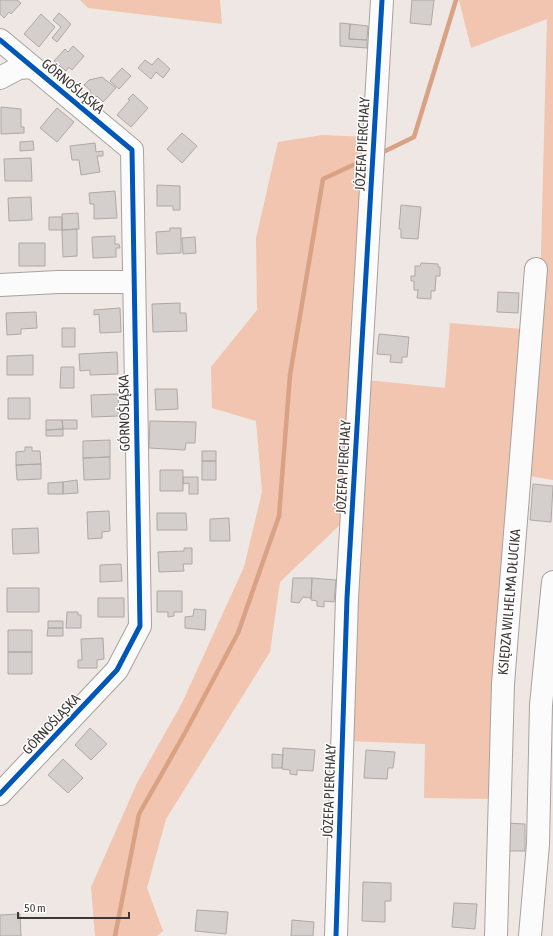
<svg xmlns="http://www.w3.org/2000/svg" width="553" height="936" font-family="'Asap Condensed',sans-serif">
	<rect width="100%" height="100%" fill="#eee7e3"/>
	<!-- green -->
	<path fill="#f1c5af" d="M80,0H220L222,24L88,8Z
		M459,0H553V480L529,476L539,330L547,19L471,48Z
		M322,135L368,137L342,523L280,582L270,652L166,819L147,888L163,931L157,936H95L91,887L137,783L182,703L244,567L262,492L256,421L212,408L211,367L257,310L256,238L278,142Z
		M450,323L523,329L493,799L424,798L425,744L347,741L367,380L445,388Z"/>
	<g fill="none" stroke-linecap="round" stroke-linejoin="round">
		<!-- stream -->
		<path stroke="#d9a285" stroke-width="4.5" d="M379,154L414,137L456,0
			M115,936L139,814L186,731L238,633L279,516L290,375L323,179L366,159"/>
	</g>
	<!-- building -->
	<path fill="#d4cfcc" stroke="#aea9a6" d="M0,0H17L21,3L11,14L9,12L4,18L0,14Z
		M412,0H434L431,25L410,23Z
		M59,13L71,24L57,42L52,38L61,27L53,20Z
		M41,14L55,27L39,47L24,34Z
		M340,23L350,24L349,39L367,40V48L340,46Z
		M350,24L368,26L367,40L349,39Z
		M73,46L84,56L72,70L69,67L66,71L54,61L65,49L68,52Z
		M158,58L170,69L163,78L156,72L151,79L138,68L145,60L152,65Z
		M122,68L131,76L119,89L110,81Z
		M102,77L116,88L103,102L97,96L94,99L89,94L91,91L84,85L89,80Z
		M133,94L148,108L131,127L117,115L130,100L128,99Z
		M1,107L21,109V127H24V133L1,134Z
		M57,108L74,122L57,142L40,128Z
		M182,133L197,146L182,163L167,149Z
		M33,141L34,150L20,151V142Z
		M95,143L96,152L103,151V156H97L100,172L81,175L79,160H72L70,146Z
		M31,158L32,181H5L4,159Z
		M157,185L180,186V210H173V206H157Z
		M115,191L117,218L94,219V204H90L89,193Z
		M31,197L32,220L9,221L8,198Z
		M401,205L421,207L418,239L401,238V229H399Z
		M78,213L79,229L62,230V214Z
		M49,217H62V230H49Z
		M170,228H181V253L157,254L156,232L170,231Z
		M77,229V256L63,257L62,230Z
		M115,236V244H119L120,248H116V257L93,258L92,237Z
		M195,237L196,253L183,254L182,238Z
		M19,243H45V266H19Z
		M421,263L438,264V267H440V276H436L435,291H431V299L417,298L418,290H414V281H411V276H415V266H420Z
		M498,292L519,293L518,313L497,312Z
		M180,303V313H186L187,331L153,332L152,304Z
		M120,308L121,332L100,333L99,314L94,315V310Z
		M36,312L37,328L21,329V334L7,335L6,313Z
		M62,328H75V347H62Z
		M379,334L409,337L407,357H402V363L390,362L391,355L377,354Z
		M117,352L118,374L90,375V370L80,371L79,354Z
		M33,355V375H7V356Z
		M61,367H74V388H60Z
		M155,389H177L178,409L156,410Z
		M118,394L119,416L92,417L91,395Z
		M8,398H30V419H8Z
		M46,420H62L63,429L46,430Z
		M62,420H77V429H63Z
		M150,421L196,422L195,443H186L185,450L149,448Z
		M63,429V436H46V430Z
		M110,440V457L83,458V441Z
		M25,447H32V451H40L41,464L16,465V452L25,451Z
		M202,451H216V461H202Z
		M110,457V479L84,480L83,458Z
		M202,461H216V480H202Z
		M41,464V479L17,480L16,465Z
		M160,470H183V491H160Z
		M183,477H198V494H189V483L183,484Z
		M77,480L78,493L63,494V482Z
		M63,482V494H48V483Z
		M533,484L553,486L551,522L530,520Z
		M109,511L110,531L102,532V538L88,539L87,512Z
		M157,513H186L187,530H157Z
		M229,518L230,541H210V519Z
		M38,528L39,553L13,554L12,529Z
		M184,548H192V564H183L184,571L159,572L158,552L184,551Z
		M121,564L122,581L100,582V565Z
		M293,578H312L311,598L303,597L299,603L291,602Z
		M312,578L336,580L334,602L324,601V607L317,606V601L311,600Z
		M7,588H39V612H7Z
		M157,591H182V612H174V616L168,617V612H157Z
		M98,598H124V617H98Z
		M194,609L206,610L205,630L185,628V617L193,616Z
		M67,612H78V615H81V628H66Z
		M48,621H63V628H48Z
		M48,628H63V636H47Z
		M8,630H32V652H8Z
		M103,638L104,659L97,660V668H78V660H82L81,639Z
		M8,652H32V674H8Z
		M90,728L107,744L91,760L75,745Z
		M283,748L315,750L313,771L297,770V775L290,774V770L282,769Z
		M366,750L395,752L393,768H388L387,779L364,778Z
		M272,754L283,755L282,768H272Z
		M63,759L83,778L68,793L48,775Z
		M506,823L525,824V851H506Z
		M363,882L391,883V901H385V922L362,921Z
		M454,903L477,904L475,929L452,927Z
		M197,910L228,912L226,934L195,931Z
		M20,914L21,936H0V915Z
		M292,920L314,922L313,936H291Z"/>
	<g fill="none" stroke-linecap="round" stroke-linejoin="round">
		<!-- minor casing -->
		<g stroke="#a8a29f" stroke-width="24">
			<path id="minor" d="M0,40L132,150L140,626L117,670L0,794
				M0,78L19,68L32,67
				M0,285L58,282H133
				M336,936L347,598L382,0
				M496,936L503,684L536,269
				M530,936L538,844L541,705L553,582"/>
		</g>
		<!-- minor -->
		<use href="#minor" stroke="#fcfbfb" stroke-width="22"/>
		<!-- cycleway casing -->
		<g stroke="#fff" stroke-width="8">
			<path id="cycleway" d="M0,40L132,150L140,626L117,670L0,794
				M336,936L347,598L382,0"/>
		</g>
		<!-- cycleway -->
		<use href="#cycleway" stroke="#0057b8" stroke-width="5"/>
	</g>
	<g text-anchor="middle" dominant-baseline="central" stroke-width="3" stroke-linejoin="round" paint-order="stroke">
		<!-- street labels -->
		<g font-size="14" fill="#3d3836" stroke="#fff">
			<text transform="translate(73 86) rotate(40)">GÓRNOŚLĄSKA</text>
			<text transform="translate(362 144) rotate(-87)">JÓZEFA PIERCHAŁY</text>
			<text transform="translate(124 413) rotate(-91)">GÓRNOŚLĄSKA</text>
			<text transform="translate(343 467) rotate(-87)">JÓZEFA PIERCHAŁY</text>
			<text transform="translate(509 602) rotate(-85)">KSIĘDZA WILHELMA DŁUCIKA</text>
			<text transform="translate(51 724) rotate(-47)">GÓRNOŚLĄSKA</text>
			<text transform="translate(329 791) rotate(-88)">JÓZEFA PIERCHAŁY</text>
		</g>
	</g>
	<!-- scale -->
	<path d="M18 912v6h111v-6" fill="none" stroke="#3d3836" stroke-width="2"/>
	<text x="24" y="912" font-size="12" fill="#3d3836" stroke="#ffffff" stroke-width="3" paint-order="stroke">50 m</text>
</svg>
